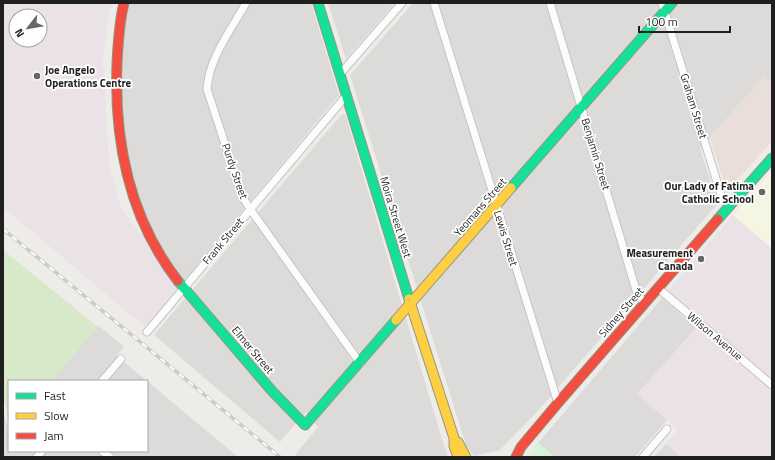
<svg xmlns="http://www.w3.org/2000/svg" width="775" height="460" font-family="'Titillium Web',sans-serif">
	<rect width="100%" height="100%" fill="#edece8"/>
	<!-- residential -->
	<path fill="#dcdbd9" d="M128,3H311L339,95L185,280L160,251L130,189L118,106L124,13Z
		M328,3H395L346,59Z
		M413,3H772V107L764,76L700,149L718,203L536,413L500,450L474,456L466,445L350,75Z
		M345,114L444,446L448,457H298L295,455L318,427L306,412L280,442L154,335L341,115Z
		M662,298L697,328L637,394L667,420L635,457H555L538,443Z
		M98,325L124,347L117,356L238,457H3V412L9,431V451H147V381H51Z
		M666,444L681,457H654Z"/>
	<!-- commercial -->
	<path fill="#eadedb" d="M764,76L772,83V141L727,192L710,138Z"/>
	<!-- industrial -->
	<path fill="#eae2e6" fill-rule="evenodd" d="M3,3H114L109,11L103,61L109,163L121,209L181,284L145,327L3,207ZM16,16H40V40H16Z
		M733,215L772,249V457H681L666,444L678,430L637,394L696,328L662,298Z"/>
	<!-- education -->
	<path fill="#f5f5e4" d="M772,170V249L733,215Z"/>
	<!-- grass -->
	<path fill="#d8e9c9" d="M3,250L98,327L51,381H9V418L3,397Z"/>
	<!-- park -->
	<path fill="#d8f2d9" d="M538,443L555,457H528Z"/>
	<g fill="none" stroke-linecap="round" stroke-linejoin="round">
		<!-- street casing -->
		<g stroke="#c4c4c2" stroke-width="9">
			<path id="street" d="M246,3C231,30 209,58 207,89L242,196L250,209L360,363
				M434,3L558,403
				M550,3L636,290L644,304
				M662,3L722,198L731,205
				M340,74L402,3
				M658,288L772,385
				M147,332L346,96
				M102,381L121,359
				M102,451L110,457
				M37,457L42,451
				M643,457L667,429"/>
		</g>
		<!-- fast casing -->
		<g stroke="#939681" stroke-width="11">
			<path id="fast" d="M318,3L409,299
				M511,188L672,3
				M718,219L772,158
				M178,281L272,391L305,425L396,320"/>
		</g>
		<!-- slow casing -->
		<g stroke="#939681" stroke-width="11">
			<path id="slow" d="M409,299L454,438V446L458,457
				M396,320L511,188
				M458,442L466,457"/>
		</g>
		<!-- jam casing -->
		<g stroke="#939681" stroke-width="11">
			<path id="jam" d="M124,3C119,23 118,43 117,63C114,142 129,218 178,281
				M516,457L521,447L558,403L718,219"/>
		</g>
		<!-- street -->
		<use href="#street" stroke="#fcfcfc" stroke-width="7"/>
		<!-- fast -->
		<use href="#fast" stroke="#16e098" stroke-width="9"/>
		<!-- slow -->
		<use href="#slow" stroke="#ffcf43" stroke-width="9"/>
		<!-- jam -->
		<use href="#jam" stroke="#f24e42" stroke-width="9"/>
		<!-- rail casing -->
		<g stroke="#cbcbca" stroke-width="3.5">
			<path id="rail" d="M3,229L280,457"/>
		</g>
		<!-- rail -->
		<use href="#rail" stroke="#fff" stroke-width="2" stroke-dasharray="6" stroke-linecap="butt"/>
	</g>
	<!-- markers -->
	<g fill="#676765" stroke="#fff" stroke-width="1.5">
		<circle cx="37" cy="76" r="4"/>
		<circle cx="762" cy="192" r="4"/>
		<circle cx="701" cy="259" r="4"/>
	</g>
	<g text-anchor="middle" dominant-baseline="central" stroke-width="3.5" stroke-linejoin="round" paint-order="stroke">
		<!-- poi labels -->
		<g font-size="11" font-weight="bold" fill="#1f1f1f" stroke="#fff" text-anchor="end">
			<text x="45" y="70" text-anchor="start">Joe Angelo<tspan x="45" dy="13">Operations Centre</tspan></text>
			<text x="754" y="186">Our Lady of Fatima<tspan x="754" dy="13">Catholic School</tspan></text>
			<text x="693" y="253">Measurement<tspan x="693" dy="13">Canada</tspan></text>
		</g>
		<!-- street labels -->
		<g font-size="11" fill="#1f1f1f" stroke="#fff">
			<text transform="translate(694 106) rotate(73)">Graham Street</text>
			<text transform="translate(596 154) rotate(73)">Benjamin Street</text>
			<text transform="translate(235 171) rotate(71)">Purdy Street</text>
			<text transform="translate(480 207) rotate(-49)">Yeomans Street</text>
			<text transform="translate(396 217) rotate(73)">Moira Street West</text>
			<text transform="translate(506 238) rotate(73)">Lewis Street</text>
			<text transform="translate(223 241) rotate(-50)">Frank Street</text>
			<text transform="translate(621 312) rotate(-49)">Sidney Street</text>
			<text transform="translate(715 336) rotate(40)">Wilson Avenue</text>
			<text transform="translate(253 350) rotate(50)">Elmer Street</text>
		</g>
	</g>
	<!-- border -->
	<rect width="775" height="460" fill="none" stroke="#1f1f1f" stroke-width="8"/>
	<!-- legend -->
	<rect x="8" y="380" width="140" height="72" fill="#ffffff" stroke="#a5a5a5"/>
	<rect x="16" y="393" width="20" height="6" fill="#16e098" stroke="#a5a5a5"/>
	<text x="44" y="400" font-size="12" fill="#1f1f1f">Fast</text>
	<rect x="16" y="413" width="20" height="6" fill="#ffcf43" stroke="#a5a5a5"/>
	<text x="44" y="420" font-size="12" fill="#1f1f1f">Slow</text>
	<rect x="16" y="433" width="20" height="6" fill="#f24e42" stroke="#a5a5a5"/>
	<text x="44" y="440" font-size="12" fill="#1f1f1f">Jam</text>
	<!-- north arrow -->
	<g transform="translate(28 28) rotate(239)"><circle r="19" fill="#ffffff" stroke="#a5a5a5"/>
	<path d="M0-3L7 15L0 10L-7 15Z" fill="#676765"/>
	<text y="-6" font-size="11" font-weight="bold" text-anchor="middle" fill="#1f1f1f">N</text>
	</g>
	<!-- scale -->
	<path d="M639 26v6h91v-6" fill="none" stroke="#1f1f1f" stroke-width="2"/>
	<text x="645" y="26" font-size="12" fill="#1f1f1f" stroke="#ffffff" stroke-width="3" paint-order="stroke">100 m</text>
</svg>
